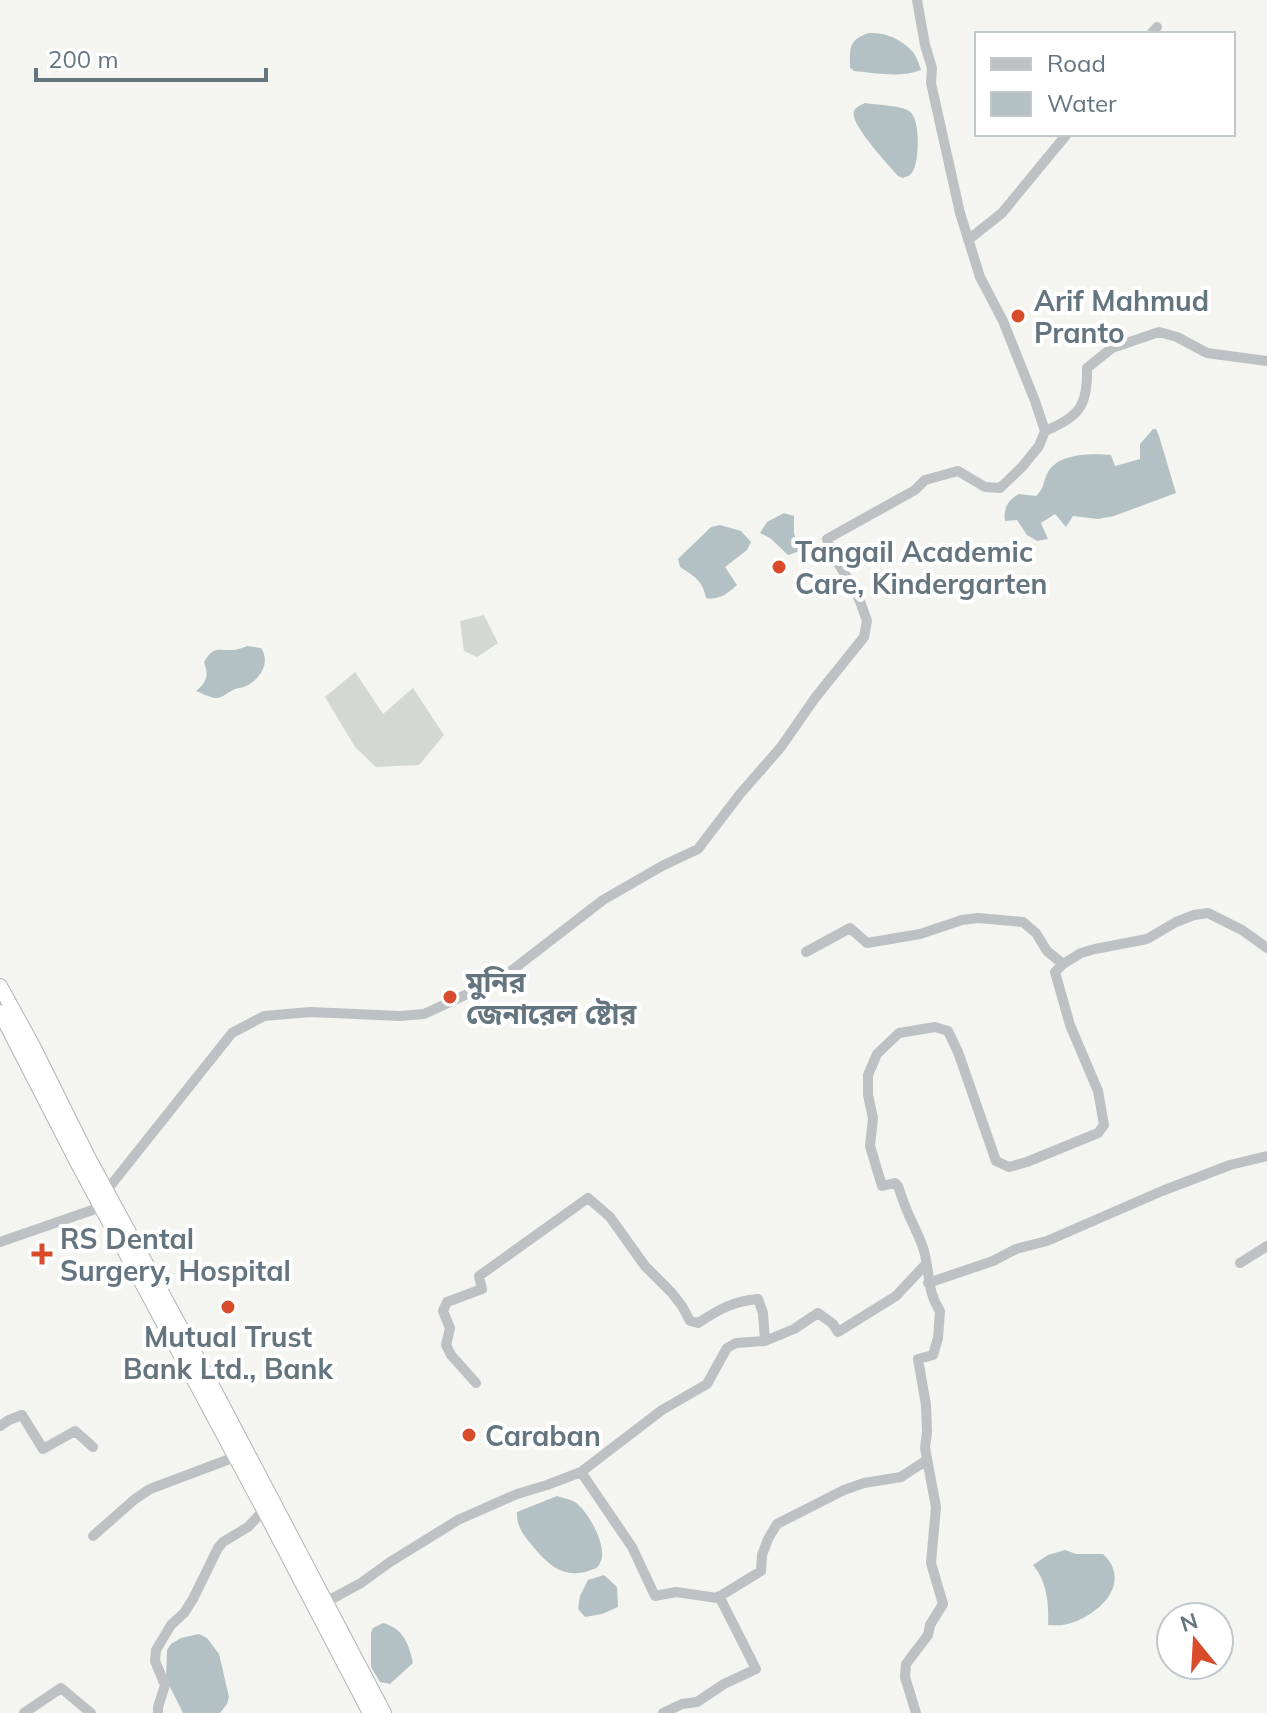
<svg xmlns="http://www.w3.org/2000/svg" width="1267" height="1713" font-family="Mulish,'Noto Sans Bengali',sans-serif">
	<rect width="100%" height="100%" fill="#f4f4f0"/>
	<!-- green -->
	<path fill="#d3d9d0" d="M484,615L498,643L477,657L464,651L460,621Z
		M355,672L383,714L413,688L444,735L419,765L376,767L355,747L325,697Z"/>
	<!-- water -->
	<path fill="#b4c1c4" d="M869,33C885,32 901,39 912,51C916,55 919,64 921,70C901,78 876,73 854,71L850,68C850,48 848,40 869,33Z
		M865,103C875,105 900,105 909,111C921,118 919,160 913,171C910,176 908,176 903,178L898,176C889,165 849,124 854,111C856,107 861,105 865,103Z
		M1153,429H1156L1159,436L1176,493L1114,516L1098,519L1073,516L1066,527L1055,514L1041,523L1048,539L1037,541L1027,535L1017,520L1005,521C1003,509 1008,500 1019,494L1036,496C1045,487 1042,485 1047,474C1056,453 1092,453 1111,455L1115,466L1140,459V444Z
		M784,513L794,516V533L799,549L797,552L788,555L770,538L760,533L767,522Z
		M720,525L741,531L751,542L747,550L725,567L737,585C729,593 717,601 706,598C703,581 694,576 680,567L678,559L711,527Z
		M247,646L261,648C271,663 260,679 246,686C238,689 240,687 233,690C226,693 222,699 215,698C209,697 201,693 196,691C207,682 209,675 204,662C214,645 218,651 234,650C235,650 246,647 247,646Z
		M557,1496C562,1498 570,1499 575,1502C588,1511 609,1548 600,1563C597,1569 596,1568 591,1570C567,1579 551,1568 536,1550C526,1538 516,1528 517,1512Z
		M1065,1550L1076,1554H1103C1106,1557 1109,1560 1111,1564C1126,1592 1092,1618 1068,1624C1061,1626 1055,1625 1048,1625C1049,1604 1047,1581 1033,1565L1048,1555Z
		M604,1575L617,1587L618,1607L602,1614L585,1617L578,1609L580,1596L588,1580Z
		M383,1623C403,1628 409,1644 413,1663L390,1684L380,1682L371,1667V1633L373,1628Z
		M199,1634L207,1638L219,1654L229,1697L227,1704L220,1713H183L166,1679L167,1650L171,1644L181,1638Z"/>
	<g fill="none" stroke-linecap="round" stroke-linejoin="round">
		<!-- highway casing -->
		<g stroke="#b0b4b7" stroke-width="16">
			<path id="highway" d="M0,986L33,1046L88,1157L206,1374L384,1713
				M0,1012L77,1162L264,1510L370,1713"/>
		</g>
		<!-- minor -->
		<path stroke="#bdc1c4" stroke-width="10" d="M1151,34L1157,27
			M968,240L1002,213L1067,134
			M1045,431C1079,417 1088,406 1087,368L1112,348L1159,332L1177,337L1207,353L1267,361
			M806,952L850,928L867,943L920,934L962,920L978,918L1023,922L1036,933L1047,951L1063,964
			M107,1190L232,1033L264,1016L310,1012L400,1016L424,1014L502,978L603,900L662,866L698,849L740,794L781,747L815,698L864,637L867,621L861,604L856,592L833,555L827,539L915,490L925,480L958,471L985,487L1000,488L1022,467L1039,446L1045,431L1035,401L1003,321L980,277L960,213L931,83L932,68L925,45L917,0
			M0,1242L101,1207
			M1240,1263L1267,1246
			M928,1283L993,1261L1016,1249L1047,1241L1162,1191L1230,1165L1267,1156
			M765,1341L794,1329L818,1313L833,1324L838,1332L896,1296L926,1264
			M0,1426L9,1420L22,1415L43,1449L75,1431L93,1447
			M581,1472L632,1547L655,1596L676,1592L717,1598L761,1571L762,1555L768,1539L777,1524L844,1490L864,1483L901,1477L927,1460
			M93,1536L135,1499L150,1489L235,1457
			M326,1602L361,1583L390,1562L458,1520L517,1494L547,1485L581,1472L662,1410L707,1384L727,1348L736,1343L765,1341L763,1313L758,1299C733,1301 720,1309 698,1323L690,1321L682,1306L671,1292L645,1266L610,1217L588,1198L479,1276L482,1289L447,1302L443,1311L450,1328L446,1345L451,1355L476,1383
			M24,1713L61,1688L91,1713
			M158,1713V1707L165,1685L155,1661L156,1650L171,1625L184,1613L193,1599L218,1548L223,1542L248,1527L264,1510
			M663,1713L682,1704L697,1702L724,1684L756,1669L719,1596
			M916,1713L905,1677L906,1664L928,1635L930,1625L943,1604L931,1563L936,1507L925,1448L927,1432L926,1405L918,1359L933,1355L938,1338L940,1311C927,1292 930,1272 924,1251C921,1240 916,1231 912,1222C906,1210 902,1198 898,1186L895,1183L882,1186L870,1146L873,1118L868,1095V1075L877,1054L899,1033L935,1027L948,1031L958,1052L996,1161L1009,1167L1027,1162L1098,1133L1104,1125L1098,1091L1070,1025L1055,972L1063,964L1081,953L1095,949L1147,939L1176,922L1194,915L1208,913L1242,930L1267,948"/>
		<!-- highway -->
		<use href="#highway" stroke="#fff" stroke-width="14"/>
	</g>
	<!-- markers -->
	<g fill="#d84c2c" stroke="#fff" stroke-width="3">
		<circle cx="1018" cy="316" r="8"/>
		<circle cx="779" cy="567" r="8"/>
		<circle cx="450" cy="997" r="8"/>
		<path d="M38 1242h8v8h8v8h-8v8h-8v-8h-8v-8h8z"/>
		<circle cx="228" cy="1307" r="8"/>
		<circle cx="469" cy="1435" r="8"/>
	</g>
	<g text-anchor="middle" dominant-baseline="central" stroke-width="8" stroke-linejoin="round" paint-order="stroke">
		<!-- poi labels -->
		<g font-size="28" font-weight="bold" fill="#657580" stroke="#fff" text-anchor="start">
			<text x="1034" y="300">Arif Mahmud<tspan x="1034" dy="32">Pranto</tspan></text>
			<text x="795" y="551">Tangail Academic<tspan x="795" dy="32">Care, Kindergarten</tspan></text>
			<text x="466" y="981">মুনির<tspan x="466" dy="32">জেনারেল ষ্টোর</tspan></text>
			<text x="60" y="1238">RS Dental<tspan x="60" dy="32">Surgery, Hospital</tspan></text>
			<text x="228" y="1336" text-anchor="middle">Mutual Trust<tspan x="228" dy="32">Bank Ltd., Bank</tspan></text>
			<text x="485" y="1435">Caraban</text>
		</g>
	</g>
	<!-- legend -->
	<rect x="975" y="32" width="260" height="104" fill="#ffffff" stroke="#c1c8cc" stroke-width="2"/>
	<rect x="991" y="58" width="40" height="12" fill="#bdc1c4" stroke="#c1c8cc" stroke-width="2"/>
	<text x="1047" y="72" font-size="24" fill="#657580">Road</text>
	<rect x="991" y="92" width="40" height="24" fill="#b4c1c4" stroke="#c1c8cc" stroke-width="2"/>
	<text x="1047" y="112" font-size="24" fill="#657580">Water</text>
	<!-- north arrow -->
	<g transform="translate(1195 1641) rotate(342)"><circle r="38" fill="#ffffff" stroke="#c1c8cc" stroke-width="2"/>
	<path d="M0-6L14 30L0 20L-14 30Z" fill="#d84c2c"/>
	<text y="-12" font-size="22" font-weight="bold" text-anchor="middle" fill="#657580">N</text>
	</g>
	<!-- scale -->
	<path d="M36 68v12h230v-12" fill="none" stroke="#657580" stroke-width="4"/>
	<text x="48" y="68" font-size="24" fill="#657580" stroke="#ffffff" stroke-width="6" paint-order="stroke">200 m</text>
</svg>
